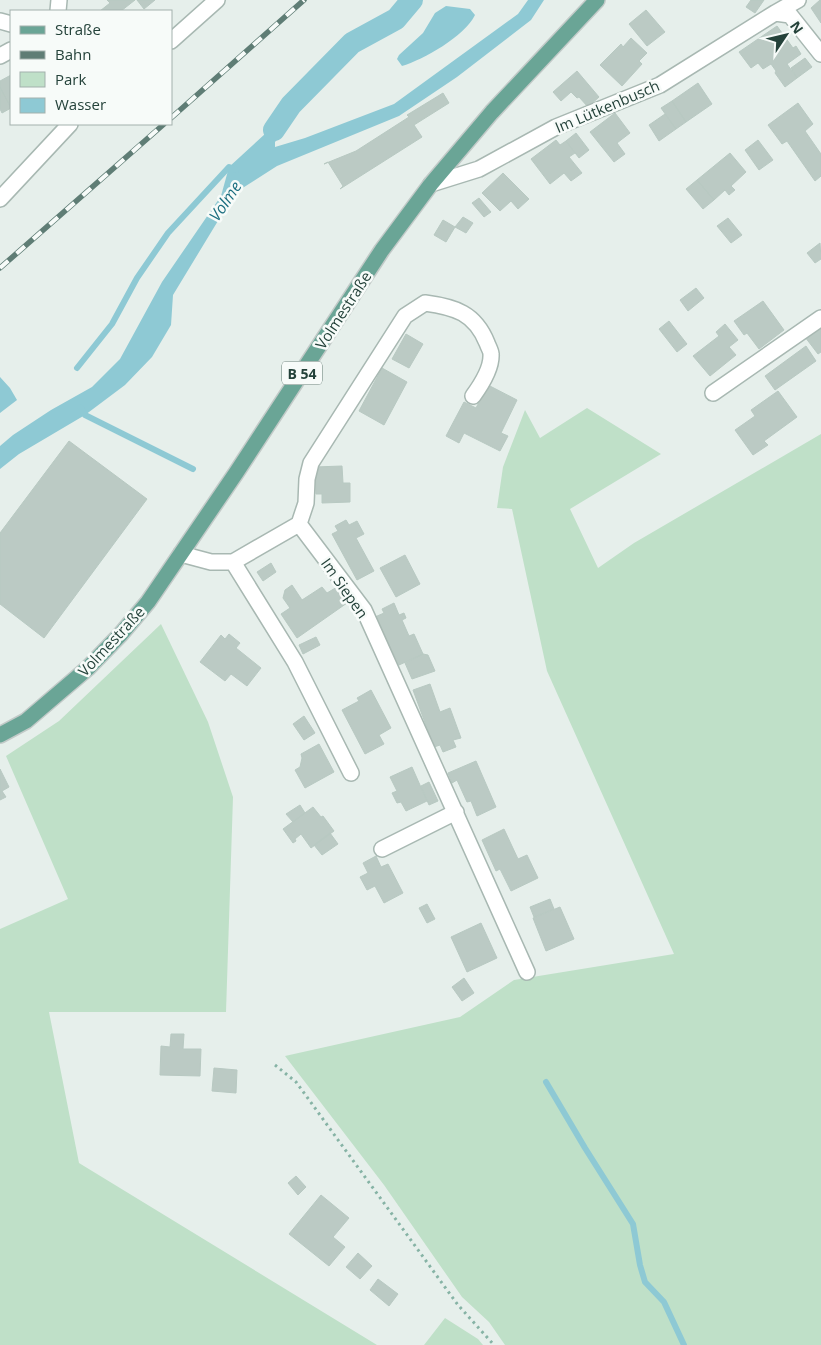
<svg xmlns="http://www.w3.org/2000/svg" width="821" height="1345" font-family="'Open Sans',sans-serif">
	<rect width="100%" height="100%" fill="#e6efeb"/>
	<!-- green -->
	<path fill="#bfe0c8" d="M587,408L661,454L570,509L598,568L634,543L821,434V1345H505L489,1322L462,1297L384,1185L285,1056L460,1017L514,980L674,954L547,671L512,509L497,508L503,467L525,410L540,438Z
		M161,624L208,722L233,797L226,1012H49L79,1163L377,1345H0V929L68,899L6,756L59,721Z
		M445,1318L478,1339L483,1345H424Z"/>
	<!-- water -->
	<path fill="#8ec9d4" d="M528,0H544L531,20L457,77L399,116L277,166L241,189L227,206L173,295L171,325L152,357L125,385L85,415L19,454L0,469V446L13,435L51,410L92,387L120,359L162,282L221,196L229,167L277,123L291,105L284,132L275,142V147L305,138L394,104L518,14Z
		M446,6L470,9L475,15C465,36 423,60 402,66L397,59L399,55L423,33L435,13Z
		M0,377L10,388L17,400L0,413Z"/>
	<g fill="none" stroke-linecap="round" stroke-linejoin="round">
		<!-- stream -->
		<path stroke="#8ec9d4" stroke-width="6" d="M77,368L112,324L137,278L168,233L229,167L236,170
			M81,408L85,415L193,469
			M546,1082L585,1148L633,1224L640,1265L645,1282L664,1302L684,1345"/>
		<!-- canal -->
		<path stroke="#8ec9d4" stroke-width="22" d="M274,130L291,105L352,43L396,19L412,0"/>
	</g>
	<!-- building -->
	<path fill="#bbcac4" stroke="#b8c9c2" d="M107,0H135L121,11H100L110,3Z
		M137,0H155L144,9Z
		M751,0H764L755,13L746,7Z
		M820,0H821V23L811,8Z
		M646,10L665,32L647,46L629,24Z
		M777,26L793,48L796,46L801,54L787,64L797,78L785,87L775,73L776,71L771,64L763,69L758,63L751,68L739,52Z
		M631,38L647,53L639,61L642,64L622,86L600,65L621,44L623,47Z
		M805,58L812,67L797,78L791,68Z
		M577,71L599,97L588,107L579,97L577,98L571,92L561,101L553,92Z
		M11,75V108L0,87V81Z
		M698,83L712,104L686,122L672,101Z
		M0,87L11,108L2,113L0,109Z
		M443,93L449,103L414,125L422,137L340,189L343,186L328,162L324,164L356,151L409,117L407,115Z
		M672,101L686,122L676,129L661,108Z
		M798,103L813,124L805,131L821,154V176L815,181L787,141L782,144L768,125Z
		M615,113L630,133L617,143L625,154L614,162L590,132Z
		M665,114L676,129L659,141L649,125Z
		M576,133L589,150L579,158L566,141Z
		M556,140L560,145L566,141L575,153L569,157L582,173L571,181L564,173L550,184L531,159Z
		M758,140L773,160L759,170L745,150Z
		M730,153L746,172L731,186L735,190L729,195L725,190L714,200L697,180Z
		M503,173L529,199L518,209L511,201L500,211L482,193Z
		M697,180L714,200L703,209L686,189Z
		M479,198L491,212L484,217L472,203Z
		M463,217L473,223L466,233L455,227Z
		M728,218L742,235L731,243L717,226Z
		M443,220L455,227L446,242L434,235Z
		M820,243L821,259L815,263L807,253Z
		M696,288L704,298L688,311L680,300Z
		M763,301L784,330L759,349L747,333L744,335L734,321Z
		M669,321L687,344L677,352L659,329Z
		M725,324L738,340L729,347L736,355L710,376L693,356L719,336L716,332Z
		M821,326V352L818,354L805,337Z
		M406,334L423,344L409,368L392,359Z
		M806,346L816,361L775,390L765,376Z
		M382,368L407,382L384,425L359,411Z
		M488,385L517,400L501,433L508,436L500,451L464,433L459,443L446,436L464,402L476,408Z
		M778,391L797,417L764,441L768,445L753,455L735,430L755,416L751,410Z
		M69,441L147,499L44,638L0,604V533Z
		M342,466L343,483H350V502L322,503V494H316L315,467Z
		M346,520L349,525L357,521L364,534L356,538L374,571L357,580L332,534L338,531L335,526Z
		M405,555L420,584L396,597L380,568Z
		M271,563L276,572L263,581L257,572Z
		M292,585L302,600L322,587L327,593L337,587L347,603L297,638L281,614L290,608L283,598L285,590Z
		M394,603L399,615L404,613L406,618L402,620L409,636L414,634L423,654L399,665L375,617L384,613L382,609Z
		M229,634L240,643L236,648L261,668L247,686L231,674L225,681L200,662L221,635L225,639Z
		M316,637L320,645L303,654L299,645Z
		M423,654L428,655L435,671L412,679L405,663Z
		M430,684L440,712L450,708L461,738L453,740L456,747L443,752L440,745L434,747L413,690Z
		M371,690L391,728L379,735L384,744L365,754L342,710L359,701L357,698Z
		M304,716L315,733L304,740L293,724Z
		M319,744L334,772L305,788L295,770L300,767L302,758L301,754Z
		M476,761L496,807L477,816L471,801L467,802L457,780L452,783L448,773Z
		M412,767L427,801L406,811L401,802L397,803L392,793L397,791L390,777Z
		M0,769L9,787L2,791L6,797L0,800Z
		M429,782L438,801L429,805L421,786Z
		M300,805L305,813L293,822L286,814Z
		M313,807L321,817L323,816L334,831L311,848L301,834L295,839L296,841L293,843L283,829Z
		M504,829L518,859L527,855L538,878L511,891L500,869L496,871L482,840Z
		M330,833L338,844L322,855L314,845Z
		M376,856L381,867L388,864L403,893L384,903L375,886L367,890L360,877L368,873L363,863Z
		M550,899L554,909L534,917L530,907Z
		M427,904L435,919L427,923L419,908Z
		M560,907L574,939L546,951L533,918Z
		M481,923L497,958L467,972L451,937Z
		M464,978L474,993L462,1001L452,987Z
		M171,1034H184L183,1049H201L200,1076L160,1075L161,1046L170,1047Z
		M214,1068L237,1070L236,1093L212,1091Z
		M296,1176L306,1187L298,1195L288,1183Z
		M321,1195L349,1218L333,1237L345,1247L329,1266L289,1234Z
		M358,1253L372,1266L360,1279L346,1267Z
		M378,1279L398,1294L389,1306L370,1290Z"/>
	<g fill="none" stroke-linecap="round" stroke-linejoin="round">
		<!-- minor casing -->
		<g stroke="#a8b8b2" stroke-width="18">
			<path id="minor" d="M58,11L59,0
				M775,13L798,0
				M0,21L11,24
				M171,41L217,0
				M0,56L11,50
				M431,184L479,169L556,127L660,85L775,13L790,15L821,54
				M0,199L70,124
				M713,393L821,318
				M299,524L364,610L527,972
				M299,524L306,503L307,479L311,463L405,316L425,303C455,307 475,313 487,343C488,346 491,351 491,354C492,368 481,385 473,396
				M299,524L233,562L295,662L351,773
				M181,554L211,562H233
				M382,849L456,812"/>
		</g>
		<!-- major casing -->
		<g stroke="#c2cac8" stroke-width="18">
			<path id="major" d="M0,735L26,721L88,668L121,634L148,602L236,473L382,250L431,184L492,112L597,0"/>
		</g>
		<!-- path -->
		<path stroke="#86b3a5" stroke-width="3" stroke-dasharray="2.5 4" stroke-linecap="butt" d="M275,1065L296,1082L458,1305L494,1345"/>
		<!-- minor -->
		<use href="#minor" stroke="#fff" stroke-width="15"/>
		<!-- major -->
		<use href="#major" stroke="#6aa596" stroke-width="15"/>
		<!-- rail casing -->
		<g stroke="#5f7d75" stroke-width="5.5">
			<path id="rail" d="M171,118L304,0
				M0,268L164,124"/>
		</g>
		<!-- rail -->
		<use href="#rail" stroke="#f7fbf9" stroke-width="4" stroke-dasharray="11" stroke-linecap="butt"/>
	</g>
	<g text-anchor="middle" dominant-baseline="central" stroke-width="5" stroke-linejoin="round" paint-order="stroke">
		<!-- shield labels -->
		<rect fill="#f7fbf9" stroke="#637a73" stroke-width="1" x="282" y="361.5" width="40" height="23" rx="4"/>
		<g font-size="14" font-weight="bold" fill="#24423a">
			<text x="302" y="373">B 54</text>
		</g>
		<!-- street labels -->
		<g font-size="15" fill="#24423a" stroke="#f7fbf9">
			<text transform="translate(607 106) rotate(-23)">Im Lütkenbusch</text>
			<text transform="translate(343 310) rotate(-57)">Volmestraße</text>
			<text transform="translate(345 588) rotate(55)">Im Siepen</text>
			<text transform="translate(111 641) rotate(-47)">Volmestraße</text>
		</g>
		<!-- water labels -->
		<g font-size="16" font-style="italic" fill="#1c6f80" stroke="#f7fbf9">
			<text transform="translate(225 201) rotate(-56)">Volme</text>
		</g>
	</g>
	<!-- legend -->
	<rect x="10" y="10" width="162" height="115" fill="#f7fbf9" stroke="#a3b1ad"/>
	<rect x="20" y="26" width="25" height="8" fill="#6aa596" stroke="#a3b1ad"/>
	<text x="55" y="35" font-size="15" fill="#24423a">Straße</text>
	<rect x="20" y="51" width="25" height="8" fill="#5f7d75" stroke="#a3b1ad"/>
	<text x="55" y="60" font-size="15" fill="#24423a">Bahn</text>
	<rect x="20" y="72" width="25" height="15" fill="#bfe0c8" stroke="#a3b1ad"/>
	<text x="55" y="85" font-size="15" fill="#24423a">Park</text>
	<rect x="20" y="98" width="25" height="15" fill="#8ec9d4" stroke="#a3b1ad"/>
	<text x="55" y="110" font-size="15" fill="#24423a">Wasser</text>
	<!-- north arrow -->
	<g transform="translate(786 35) rotate(55)" stroke="#f7fbf9" stroke-width="4" paint-order="stroke">
	<path d="M0-4L9 19L0 12L-9 19Z" fill="#24423a"/>
	<text y="-8" font-size="14" font-weight="bold" text-anchor="middle" fill="#24423a">N</text>
	</g>
</svg>
